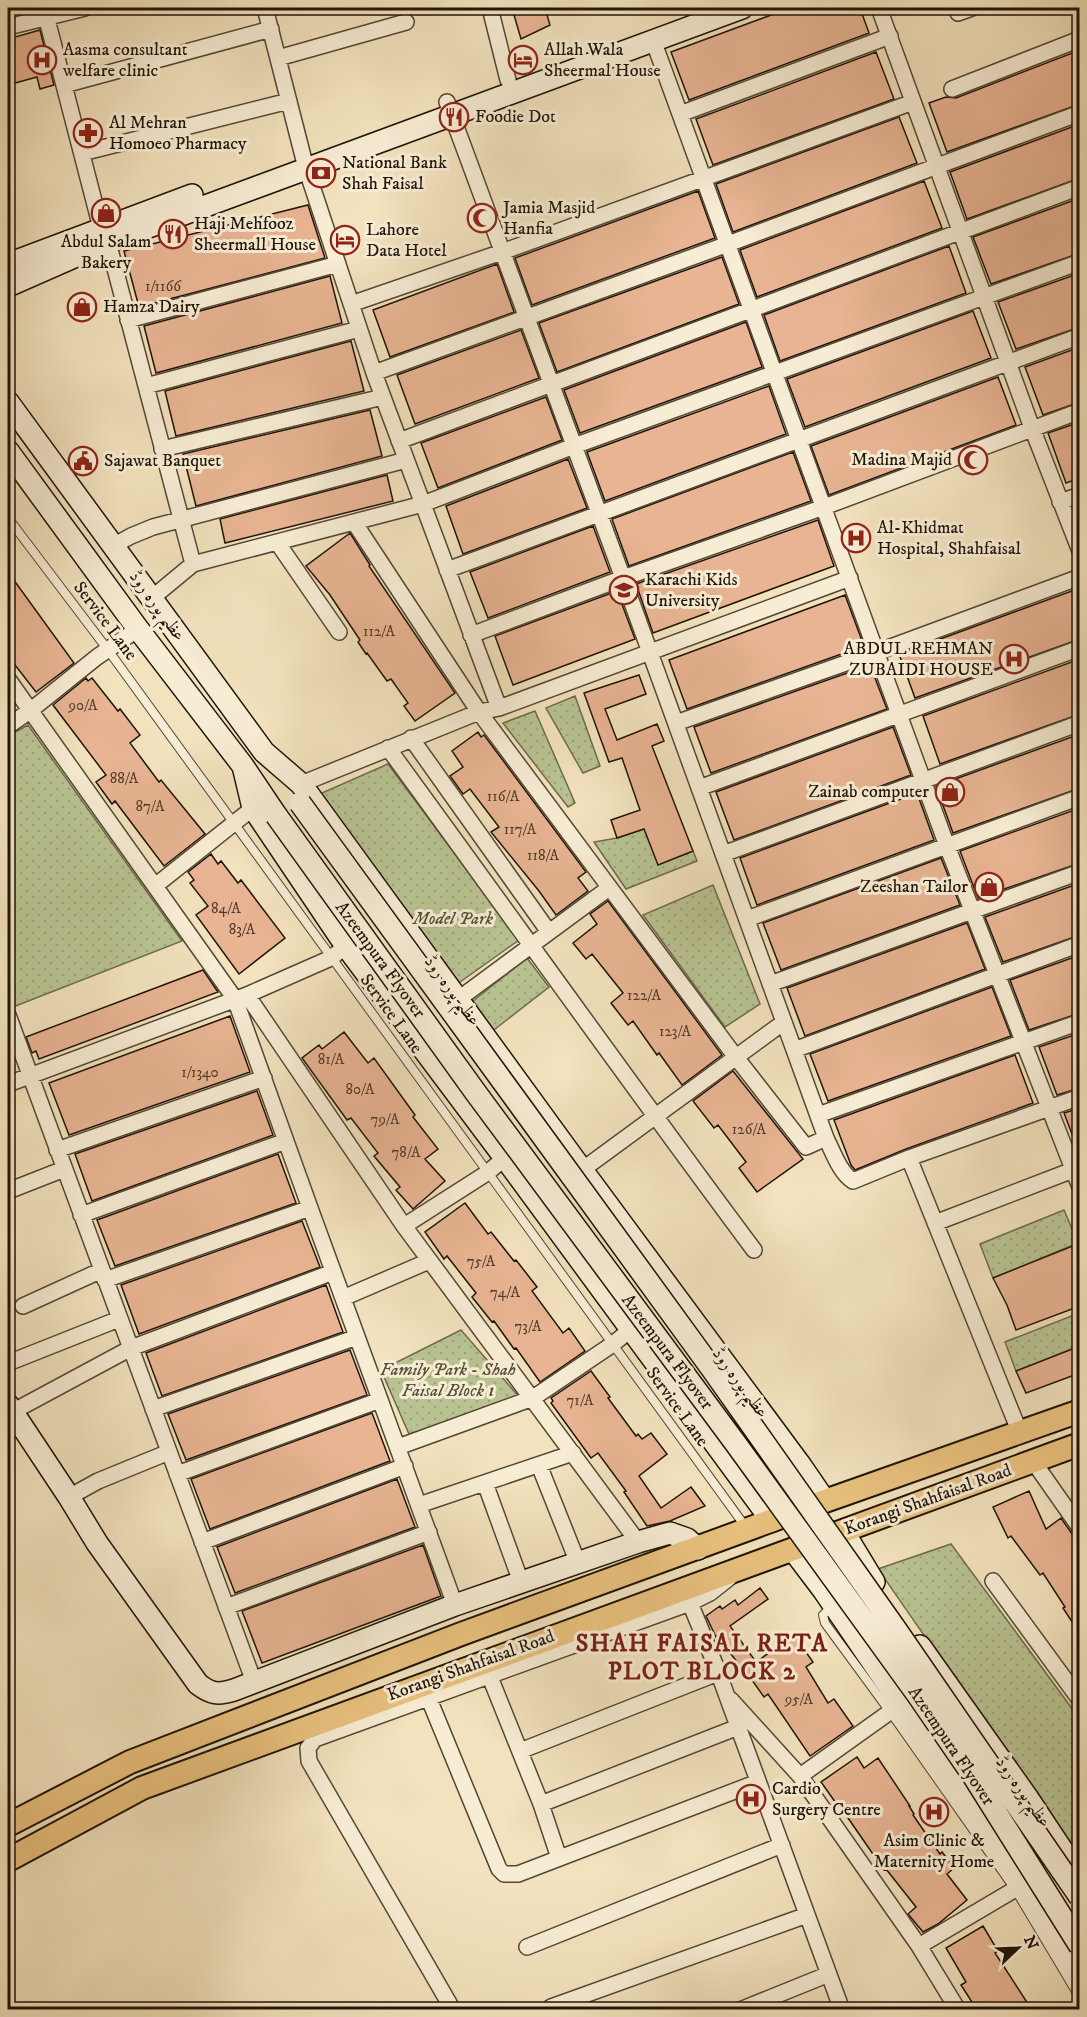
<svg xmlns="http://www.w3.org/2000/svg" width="1087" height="2017" font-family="'IM FELL DW Pica',Amiri,serif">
	<defs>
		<pattern id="grass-dots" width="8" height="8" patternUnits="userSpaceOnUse" patternTransform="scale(1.5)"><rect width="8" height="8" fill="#b9c392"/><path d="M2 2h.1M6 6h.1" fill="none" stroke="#9fa77c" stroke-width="1.8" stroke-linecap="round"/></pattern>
	</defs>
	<rect width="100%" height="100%" fill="#f2e2bd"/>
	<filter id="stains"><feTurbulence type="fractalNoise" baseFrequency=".00333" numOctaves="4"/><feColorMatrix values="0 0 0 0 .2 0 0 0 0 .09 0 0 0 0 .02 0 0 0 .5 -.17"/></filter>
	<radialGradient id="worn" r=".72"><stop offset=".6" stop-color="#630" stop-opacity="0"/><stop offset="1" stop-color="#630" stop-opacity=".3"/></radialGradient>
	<!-- grass -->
	<path fill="url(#grass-dots)" stroke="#6c6c4d" stroke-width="1.5" d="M575,696L600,766L583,773L546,708Z
		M535,711L575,803L568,807L503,723Z
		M28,725L182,941L13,1007L8,991V736Z
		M388,764L519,940L453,987L315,796Z
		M652,826L658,864L693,851L697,861L626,889L594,842L617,838Z
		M713,885L760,1004L725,1027L643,915Z
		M527,958L549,987L490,1033L468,1005Z
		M1064,1210L1078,1243L993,1278L980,1244Z
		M1079,1313V1346L1016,1371L1005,1342Z
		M461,1330L521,1399L409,1434L381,1370Z
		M951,1544L1079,1718V1859L878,1569Z"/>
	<!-- building -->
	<path fill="#e8b493" stroke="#1f1408" stroke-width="1.5" d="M512,8H545L550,25L521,39Z
		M790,8H860L869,33L689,100L671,52Z
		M40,30L54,85L40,89L37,77L8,85V39Z
		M1080,50V104L947,152L929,103L946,97L956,98Z
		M876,52L894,99L713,165L696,119Z
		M899,117L917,163L733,232L716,184Z
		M1080,124V178L967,219L950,172Z
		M924,181L942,228L757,297L740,250Z
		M698,191L715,238L532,305L515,258Z
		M1080,198V253L991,284L973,237Z
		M308,205L325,258L139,307L124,251Z
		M949,246L966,293L780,361L764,315Z
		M722,257L739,304L557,372L539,323Z
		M497,264L514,312L390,357L373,310Z
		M1080,273V327L1016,349L998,302Z
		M330,276L342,323L156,373L144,326Z
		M973,311L991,358L805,427L787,379Z
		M746,322L762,367L580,433L564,390Z
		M521,330L539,378L415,424L397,375Z
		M351,341L364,391L176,436L165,391Z
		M1080,347V402L1043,415L1025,367Z
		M998,377L1016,425L829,495L811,446Z
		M769,386L786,434L605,501L587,452Z
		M546,397L562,440L438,488L421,443Z
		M370,410L382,456L196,506L183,454Z
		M1080,422V478L1066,483L1048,433Z
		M793,452L811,501L629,566L612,519Z
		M568,459L587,508L463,554L446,506Z
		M387,475L393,501L225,543L220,519Z
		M818,520L834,566L653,633L636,584Z
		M593,526L610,572L488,618L470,572Z
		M350,533L370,565L369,566L455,693L415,721L404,706L408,703L391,679L387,681L367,653L366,654L358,642L360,640L330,595L306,566Z
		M8,572L74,663L36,692L8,656Z
		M1080,588V639L915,698L899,654Z
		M617,591L635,639L513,685L495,636Z
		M845,595L864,646L687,709L669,660Z
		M1080,659V714L940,764L923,716Z
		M870,665L887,709L711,773L694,727Z
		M639,675L646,694L605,709L617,740L657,724L664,741L652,746L693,851L658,865L644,829L617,838L611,820L640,810L622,758L609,762L584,693Z
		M86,678L88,681L92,678L118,711L120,709L140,735L130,743L159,782L161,780L205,834L164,866L115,801L112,804L96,782L106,775L53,705Z
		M893,727L911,775L734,840L716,792Z
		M478,732L481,737L484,735L586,872L578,878L588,891L556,915L539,891L491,832L499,827L470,789L463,794L450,776L463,767L452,751Z
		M1080,734V788L953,833L936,786Z
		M917,793L934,840L757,905L740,858Z
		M1080,808V863L978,898L960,851Z
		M211,854L218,864L221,861L238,883L241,880L285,938L239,974L196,915L208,906L190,883L194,880L188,872Z
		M941,858L960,905L781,970L763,923Z
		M1080,883V935L1003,962L985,917Z
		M608,901L722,1055L682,1085L659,1053L657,1055L633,1021L628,1025L611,1003L623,993L592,954L586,959L573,943L597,924L590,914Z
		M967,923L985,969L805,1036L787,988Z
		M1080,955V1013L1029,1030L1010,980Z
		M203,970L218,992L39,1059L36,1051L32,1053L26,1037Z
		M992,987L1011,1036L828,1101L810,1054Z
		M230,1016L250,1072L69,1135L49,1083Z
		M344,1032L368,1063L374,1058L415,1115L413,1117L438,1149L425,1159L445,1181L413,1209L396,1190L400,1187L374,1156L378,1153L351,1118L347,1120L302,1058L319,1045L322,1049Z
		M1080,1033V1088L1057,1095L1039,1047Z
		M1015,1055L1033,1103L906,1149L855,1170L851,1165L834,1120Z
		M733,1071L803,1159L757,1192L739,1168L746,1162L718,1125L714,1128L693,1101Z
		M257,1091L273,1135L92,1201L75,1154Z
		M1080,1108V1150H1078L1064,1113Z
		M278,1154L296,1203L115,1266L97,1220Z
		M465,1203L488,1234L491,1232L514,1261L516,1260L537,1287L532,1291L563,1333L569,1328L585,1351L540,1382L516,1348L514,1349L494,1321L492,1322L472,1297L476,1293L447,1256L444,1259L425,1232Z
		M302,1221L320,1267L139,1334L121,1285Z
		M1080,1243V1306L1016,1330L1007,1305L993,1278Z
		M326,1285L343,1332L162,1396L146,1353Z
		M1080,1346V1373L1026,1393L1016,1371Z
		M350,1350L367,1395L186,1460L168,1414Z
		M591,1371L610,1397L608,1398L636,1436L638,1434L642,1439L651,1433L667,1454L639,1476L661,1508L691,1487L705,1506L670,1521L647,1526L624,1492L626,1491L598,1453L591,1458L551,1403L553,1401L551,1398Z
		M372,1413L390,1461L210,1529L191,1479Z
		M397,1479L415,1527L235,1593L217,1547Z
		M1029,1491L1046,1529L1061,1518L1072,1534L1080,1538V1634L1063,1608L1065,1607L1043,1573L1040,1575L1011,1536L1008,1538L993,1507Z
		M423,1545L441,1596L262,1663L242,1611Z
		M760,1588L768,1599L730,1626L756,1662L794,1635L813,1662L806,1667L828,1703L834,1699L853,1726L810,1756L768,1694L764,1697L742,1666L741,1667L717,1636L716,1637L706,1616L720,1606L722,1609L735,1600L738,1605Z
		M857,1757L864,1768L878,1758L910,1806H909L914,1814L913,1815L940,1854L942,1852L954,1868L947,1874L967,1900L938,1924L923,1932L908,1914L916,1907L886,1869L884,1870L839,1805L838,1806L821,1782Z
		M983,1926L998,1951L995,1953L1032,2010H977L961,1985L966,1982L946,1948Z"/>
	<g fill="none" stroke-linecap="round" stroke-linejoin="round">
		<!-- lane casing -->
		<g stroke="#544835" stroke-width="10">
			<path id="lane" d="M8,518L108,650L745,1526
				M832,1606L823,1615L825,1623L891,1713L1015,1889L1080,1998"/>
		</g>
		<!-- street casing -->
		<g stroke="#544835" stroke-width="18">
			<path id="street" d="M44,8L101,228
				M265,8L306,168L374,373L499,708
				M490,8L508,80
				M879,8L1032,428L1080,551
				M958,13L972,8
				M8,27L85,8
				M653,40L947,846L1080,1187
				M278,58L406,22
				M64,85L271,29
				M952,89L1080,39
				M447,102L623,578L826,1138C833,1152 840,1173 853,1181L909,1158L1020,1433
				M680,114L890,36
				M82,153L289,101
				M108,242L193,564L152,598
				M351,304L502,252L913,102
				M128,320L338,264
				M374,373L728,244L1080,113
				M146,386L359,329
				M399,441L1080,187
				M162,449L383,397
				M1060,502L1080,495
				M354,522L479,712L735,1056L806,1147L826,1138
				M277,542L339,632
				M113,546L131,536L153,527L406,460
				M193,564L423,504L574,446L1080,262
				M447,570L1080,336
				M471,635L623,578L824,507L1080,411
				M8,679L235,999L310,1208L455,1605
				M676,723L877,652L1080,577
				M8,726L31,710L97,657L138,629
				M411,738L549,932
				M388,748C510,915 630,1084 754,1250
				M301,784L479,712L499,708L850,578
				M699,788L1080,648
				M723,854L1080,723
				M155,886L253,808
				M747,919L1080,797
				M770,984L1080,872
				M247,995L404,1226L638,1542
				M464,995L609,888
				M8,1015L254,1682
				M794,1050L1080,944
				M8,1084L247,995L331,958L346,946
				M818,1115L1080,1022
				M57,1150L264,1078
				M909,1158L1080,1097
				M582,1170L784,1022
				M8,1191L64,1169
				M81,1215L286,1141
				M935,1223L1073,1170
				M404,1226L487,1173L505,1158
				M105,1280L310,1208
				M343,1298L429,1261
				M23,1306L102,1270
				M8,1363L119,1319
				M153,1409L357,1337
				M12,1412L131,1348L333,1272
				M398,1447L533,1398L613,1344L630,1330
				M1033,1461L1080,1528
				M539,1465L578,1563
				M177,1474L380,1400
				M485,1483L521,1582
				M69,1497L98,1481L169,1452
				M419,1505L573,1453
				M202,1542L405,1466
				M993,1581L1080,1700
				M686,1593L717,1669L842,2010
				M226,1607L429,1532
				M490,1677L541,1804L559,1858
				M429,1699L499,1869L504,1874H518L758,1782
				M731,1700L800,1776L919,1946L958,2010
				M520,1751L718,1673
				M800,1776L901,1704
				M541,1804L738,1727
				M919,1946L1024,1884
				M527,1947L782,1845
				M551,2007L807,1915
				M453,2010L309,1761L308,1748L315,1739L690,1603L710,1593L729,1578
				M740,2010L829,1974"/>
		</g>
		<!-- secondary casing -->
		<g stroke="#1f1408" stroke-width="24">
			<path id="secondary" d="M8,264L192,195
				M8,286L108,242L742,8
				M8,402L264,752L301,784L582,1170L801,1466L825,1501
				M8,451L138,629L243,766L276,815
				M243,766L253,808L346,946L505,1158L772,1521
				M8,1405L69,1497L97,1543L198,1684C211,1694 218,1695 234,1690L455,1605L638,1542L670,1533L687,1539L698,1549
				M843,1531L874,1582
				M793,1550L824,1591L1024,1884L1080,1974
				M920,1646L1027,1797L1080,1877"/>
		</g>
		<!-- primary casing -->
		<g stroke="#1f1408" stroke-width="26">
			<path id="primary" d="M8,1825L130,1762L461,1634L825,1501L1080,1411
				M8,1860L142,1788L1080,1444"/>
		</g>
		<!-- lane -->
		<use href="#lane" stroke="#f7ecd4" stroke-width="8"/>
		<!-- street -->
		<use href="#street" stroke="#f7ecd4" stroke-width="15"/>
		<!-- secondary -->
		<use href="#secondary" stroke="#f7ecd4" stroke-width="21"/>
		<!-- primary -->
		<use href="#primary" stroke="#e9c17e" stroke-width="22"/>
		<!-- secondary-bridge casing -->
		<g stroke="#1f1408" stroke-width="24" stroke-linecap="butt">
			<path id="secondary-bridge" d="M300,803L712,1369L897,1631L1080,1897
				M276,815L476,1093L736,1444L917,1694L974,1777L1080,1946"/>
		</g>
		<!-- secondary-bridge -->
		<use href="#secondary-bridge" stroke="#f7ecd4" stroke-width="21"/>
	</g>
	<!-- icons -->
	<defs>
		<g id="hospital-ring" transform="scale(1.5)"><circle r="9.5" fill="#f7ecd4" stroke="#8f2418" stroke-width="1.5"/><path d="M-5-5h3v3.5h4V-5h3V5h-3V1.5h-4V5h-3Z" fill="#8f2418"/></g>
		<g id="hotel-ring" transform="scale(1.5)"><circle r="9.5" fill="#f7ecd4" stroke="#8f2418" stroke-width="1.5"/><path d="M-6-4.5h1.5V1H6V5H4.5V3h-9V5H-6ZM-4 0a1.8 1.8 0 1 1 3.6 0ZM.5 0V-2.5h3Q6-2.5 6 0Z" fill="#8f2418"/></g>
		<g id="restaurant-ring" transform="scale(1.5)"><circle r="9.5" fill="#f7ecd4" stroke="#8f2418" stroke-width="1.5"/><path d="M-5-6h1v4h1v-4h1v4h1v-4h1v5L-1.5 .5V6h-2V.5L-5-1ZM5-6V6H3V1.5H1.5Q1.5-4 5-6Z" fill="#8f2418"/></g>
		<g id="pharmacy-ring" transform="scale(1.5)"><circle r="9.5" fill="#f7ecd4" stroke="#8f2418" stroke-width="1.5"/><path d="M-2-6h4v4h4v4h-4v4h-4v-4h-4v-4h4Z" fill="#8f2418"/></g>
		<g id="bank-ring" transform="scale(1.5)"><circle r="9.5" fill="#f7ecd4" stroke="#8f2418" stroke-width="1.5"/><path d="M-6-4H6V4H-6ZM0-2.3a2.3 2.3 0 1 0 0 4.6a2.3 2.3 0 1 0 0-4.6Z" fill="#8f2418"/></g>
		<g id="shop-ring" transform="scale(1.5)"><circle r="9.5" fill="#f7ecd4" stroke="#8f2418" stroke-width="1.5"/><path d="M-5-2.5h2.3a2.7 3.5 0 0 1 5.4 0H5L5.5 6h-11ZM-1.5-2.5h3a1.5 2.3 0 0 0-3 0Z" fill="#8f2418"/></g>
		<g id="mosque-ring" transform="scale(1.5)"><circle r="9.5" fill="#f7ecd4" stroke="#8f2418" stroke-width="1.5"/><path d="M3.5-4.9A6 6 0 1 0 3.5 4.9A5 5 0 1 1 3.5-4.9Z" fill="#8f2418"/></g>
		<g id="civic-ring" transform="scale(1.5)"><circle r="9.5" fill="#f7ecd4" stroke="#8f2418" stroke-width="1.5"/><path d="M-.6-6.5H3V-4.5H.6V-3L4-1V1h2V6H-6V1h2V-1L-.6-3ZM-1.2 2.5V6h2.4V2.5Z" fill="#8f2418"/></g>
		<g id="university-ring" transform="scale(1.5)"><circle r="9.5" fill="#f7ecd4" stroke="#8f2418" stroke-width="1.5"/><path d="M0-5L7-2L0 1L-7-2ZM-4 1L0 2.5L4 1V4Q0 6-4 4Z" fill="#8f2418"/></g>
	</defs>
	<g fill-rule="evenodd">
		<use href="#hospital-ring" x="42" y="60"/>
		<use href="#hotel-ring" x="523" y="60"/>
		<use href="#restaurant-ring" x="454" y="117"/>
		<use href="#pharmacy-ring" x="88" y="133"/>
		<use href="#bank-ring" x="321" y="173"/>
		<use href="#shop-ring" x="106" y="213"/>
		<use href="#mosque-ring" x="482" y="218"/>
		<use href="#restaurant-ring" x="173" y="234"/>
		<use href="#hotel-ring" x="345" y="240"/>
		<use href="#shop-ring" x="82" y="307"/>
		<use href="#mosque-ring" x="973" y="460"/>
		<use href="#civic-ring" x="83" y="461"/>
		<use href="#hospital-ring" x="856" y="538"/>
		<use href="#university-ring" x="624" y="590"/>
		<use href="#hospital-ring" x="1014" y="659"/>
		<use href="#shop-ring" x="950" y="792"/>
		<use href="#shop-ring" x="989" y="887"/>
		<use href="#hospital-ring" x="751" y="1799"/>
		<use href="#hospital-ring" x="934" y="1812"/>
	</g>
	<g text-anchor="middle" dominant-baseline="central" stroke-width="6" stroke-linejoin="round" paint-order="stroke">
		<!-- number labels -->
		<g font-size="15" fill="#513c2b">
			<text x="163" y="286">1/1166</text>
			<text x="379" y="631">112/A</text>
			<text x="83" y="705">90/A</text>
			<text x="124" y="778">88/A</text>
			<text x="503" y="796">116/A</text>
			<text x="150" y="806">87/A</text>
			<text x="520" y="829">117/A</text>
			<text x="543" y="855">118/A</text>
			<text x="226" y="908">84/A</text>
			<text x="242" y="929">83/A</text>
			<text x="644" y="995">122/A</text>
			<text x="675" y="1031">123/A</text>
			<text x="331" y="1059">81/A</text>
			<text x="200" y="1072">1/1340</text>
			<text x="360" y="1089">80/A</text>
			<text x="385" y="1119">79/A</text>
			<text x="749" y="1129">126/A</text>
			<text x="406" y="1152">78/A</text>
			<text x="481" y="1261">75/A</text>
			<text x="505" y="1292">74/A</text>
			<text x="528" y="1326">73/A</text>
			<text x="580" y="1400">71/A</text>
			<text x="799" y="1699">95/A</text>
		</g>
		<!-- poi labels -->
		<g font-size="18" fill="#1f1408" stroke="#f7ecd4" text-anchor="start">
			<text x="63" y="50">Aasma consultant<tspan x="63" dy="21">welfare clinic</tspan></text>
			<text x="544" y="50">Allah Wala<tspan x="544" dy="21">Sheermal House</tspan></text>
			<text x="475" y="117">Foodie Dot</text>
			<text x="109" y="123">Al Mehran<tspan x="109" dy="21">Homoeo Pharmacy</tspan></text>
			<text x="342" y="163">National Bank<tspan x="342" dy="21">Shah Faisal</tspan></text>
			<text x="503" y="208">Jamia Masjid<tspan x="503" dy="21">Hanfia</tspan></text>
			<text x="194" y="224">Haji Mehfooz<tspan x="194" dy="21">Sheermall House</tspan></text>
			<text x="366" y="230">Lahore<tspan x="366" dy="21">Data Hotel</tspan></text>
			<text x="106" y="242" text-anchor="middle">Abdul Salam<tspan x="106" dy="21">Bakery</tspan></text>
			<text x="103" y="307">Hamza Dairy</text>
			<text x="952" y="460" text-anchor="end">Madina Majid</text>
			<text x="104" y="461">Sajawat Banquet</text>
			<text x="877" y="528">Al-Khidmat<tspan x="877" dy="21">Hospital, Shahfaisal</tspan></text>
			<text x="645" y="580">Karachi Kids<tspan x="645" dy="21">University</tspan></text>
			<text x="993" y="649" text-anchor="end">ABDUL REHMAN<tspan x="993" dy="21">ZUBAIDI HOUSE</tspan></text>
			<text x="929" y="792" text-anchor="end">Zainab computer</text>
			<text x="968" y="887" text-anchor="end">Zeeshan Tailor</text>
			<text x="772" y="1789">Cardio<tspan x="772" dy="21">Surgery Centre</tspan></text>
			<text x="934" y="1841" text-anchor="middle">Asim Clinic &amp;<tspan x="934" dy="21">Maternity Home</tspan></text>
		</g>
		<!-- street labels -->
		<g font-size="18" fill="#1f1408" stroke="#f7ecd4">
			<text transform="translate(157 606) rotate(54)">عظیم پورہ روڈ</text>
			<text transform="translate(105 621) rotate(53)">Service Lane</text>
			<text transform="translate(380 960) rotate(54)">Azeempura Flyover</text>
			<text transform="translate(452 991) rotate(54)">عظیم پورہ روڈ</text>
			<text transform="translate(391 1014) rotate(54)">Service Lane</text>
			<text transform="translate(667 1352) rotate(53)">Azeempura Flyover</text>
			<text transform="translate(740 1383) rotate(54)">عظیم پورہ روڈ</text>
			<text transform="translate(677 1407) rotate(54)">Service Lane</text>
			<text transform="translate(928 1500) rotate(-20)">Korangi Shahfaisal Road</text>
			<text transform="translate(471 1666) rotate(-20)">Korangi Shahfaisal Road</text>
			<text transform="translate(951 1746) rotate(56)">Azeempura Flyover</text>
			<text transform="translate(1023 1792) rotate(55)">عظیم پورہ روڈ</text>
		</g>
		<!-- park labels -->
		<g font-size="18" font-style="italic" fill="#555138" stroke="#f7ecd4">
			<text x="453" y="919">Model Park</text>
			<text x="448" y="1370">Family Park - Shah<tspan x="448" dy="21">Faisal Block 1</tspan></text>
		</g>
		<!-- district labels -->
		<g font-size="24" font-weight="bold" letter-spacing="1.5" fill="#7a1f14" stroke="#f7ecd4">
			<text x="702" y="1644">SHAH FAISAL RETA<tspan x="702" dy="28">PLOT BLOCK 2</tspan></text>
		</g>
	</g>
	<!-- margin -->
	<rect width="1087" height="2017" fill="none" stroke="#f2e2bd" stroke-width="30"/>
	<rect x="9" y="9" width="1069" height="1999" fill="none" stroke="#1f1408" stroke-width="3"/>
	<rect x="15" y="15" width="1057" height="1987" fill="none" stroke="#1f1408" stroke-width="1.5"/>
	<!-- north arrow -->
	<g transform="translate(1018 1948) rotate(67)" stroke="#f7ecd4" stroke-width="4.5" paint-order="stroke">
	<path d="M0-4.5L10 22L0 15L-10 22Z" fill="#1f1408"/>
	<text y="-9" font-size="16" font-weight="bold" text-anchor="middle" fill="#1f1408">N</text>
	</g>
	<rect width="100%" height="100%" filter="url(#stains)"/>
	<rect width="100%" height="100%" fill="url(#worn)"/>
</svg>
